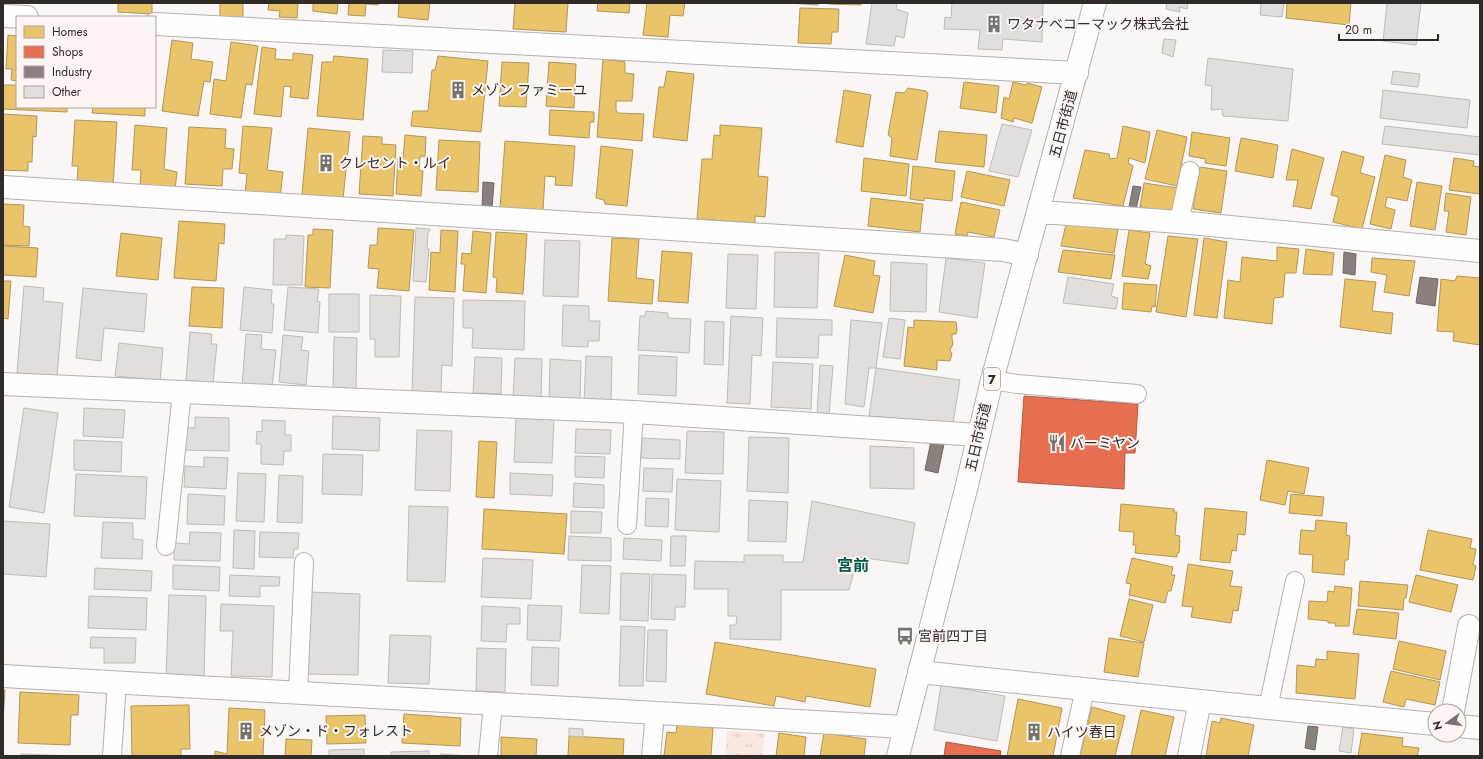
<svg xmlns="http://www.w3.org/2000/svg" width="1483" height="759" font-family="Jost,'Noto Sans JP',sans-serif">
	<defs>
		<pattern id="grass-tufts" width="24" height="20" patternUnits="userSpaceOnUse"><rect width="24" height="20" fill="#fbe7e1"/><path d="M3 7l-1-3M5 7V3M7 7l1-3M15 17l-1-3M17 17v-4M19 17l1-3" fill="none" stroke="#d7c6c1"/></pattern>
	</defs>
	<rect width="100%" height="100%" fill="#faf6f5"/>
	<!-- grass -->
	<path fill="url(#grass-tufts)" d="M727,731L764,733L763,756H725Z"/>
	<!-- homes -->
	<path fill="#e9c46a" stroke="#b29656" d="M118,3H152V14L118,12Z
		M220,3H243V19L220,17Z
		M269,3H298L297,18L279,17L280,11L268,10Z
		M313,3H338L337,14L313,11Z
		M349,3H379L378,5L366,4L365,16L348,15Z
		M399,3H430L428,20L398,17Z
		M515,3H568L566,32L513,29Z
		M598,3H630L629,13L597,11Z
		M647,3H685L683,16L670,15L668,37L643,35Z
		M789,3H818V5Z
		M828,3H861V5L828,4Z
		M1287,3H1351L1349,25L1286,18Z
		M800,8L839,9L838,32H832L831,44L798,43Z
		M8,35L17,36V81L11,80L12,69H6Z
		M172,40L193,43L191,59L213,62L210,82L204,81L198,116L162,111Z
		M231,42L258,46L252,85L246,84L241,118L210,114L214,79L226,81Z
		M262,47L276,49L275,59L293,60V53L313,55L308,99L290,97L291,87L284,86L281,117L254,114Z
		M334,56L368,59L363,120L317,116L322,62H333Z
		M438,56L488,61L481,132L411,126L413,111H428L432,70H435Z
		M603,59L625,62V73L634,74L632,101H616V110L618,113L644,114L642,141L597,137Z
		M502,62L529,63L526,107L499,106Z
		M549,62L576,64L574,108L546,106Z
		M667,71L694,74L687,141L653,137L659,87H664Z
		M964,82L999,86L996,113L960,108Z
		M1013,82L1026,85L1027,83L1042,87L1032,123L1014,118L1013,122L1001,118L1004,97L1009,99Z
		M3,85H17V107H67V112L3,109Z
		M908,88L926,91L928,93L917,160L890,156L892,138L888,135L896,92L904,93Z
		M844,90L871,95L863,147L836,142Z
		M93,107H145V116L92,113Z
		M550,110L594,112V122H590L589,138L549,135Z
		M3,114L37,116L36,137L33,136L32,162H28V171L3,170Z
		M75,120L117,122L113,186L77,183L78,166H72Z
		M135,125L167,128L164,169L177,172L175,190L140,186L141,170H132Z
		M720,125L762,128L758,176L768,177L765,217L755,216V223L697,219L702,159H712L714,135L720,136Z
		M243,126L272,128L267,170L283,172L280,198L245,194L247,174L239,173Z
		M1123,126L1150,132L1145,163L1129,158L1128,163L1133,166L1123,206L1073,198L1085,150L1109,154L1110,159L1117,158Z
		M189,127L226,129L225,148L234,149L232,169H223L222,186L185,184Z
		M308,128L350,132L343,199L302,194Z
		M1157,130L1187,137L1177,186L1145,179Z
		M939,131L987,135L984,167L935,162Z
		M1192,132L1230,138L1226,166L1205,163L1206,159L1189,156Z
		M405,135L426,137L425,157L420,156L419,170L423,171L421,196L396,194L398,158H403Z
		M363,136L382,137V144L396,145L393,196L359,194Z
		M1241,138L1278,145L1273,178L1235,171Z
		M439,140L480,142L478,192L436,190Z
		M505,141L575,146L572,186L555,185L556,177L545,176L543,211L500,208Z
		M601,146L633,150L627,206L605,204L604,200L596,198Z
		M1292,149L1324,158L1311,209L1293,206L1298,180H1286Z
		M1342,151L1364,157L1360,173L1375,177L1362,229L1333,222L1339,197L1331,195Z
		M1385,155L1406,160L1403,177L1412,180L1407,201L1387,197L1385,207L1395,210L1391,229L1370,224Z
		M864,158L909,164L906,196L861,191Z
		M1454,158L1474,161L1473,166L1480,167V194L1449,190Z
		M913,166L955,171L952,201L924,198V201L910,199Z
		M1200,167L1227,171L1221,213L1193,209Z
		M967,171L1010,180L1004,206L961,197Z
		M1417,182L1442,186L1435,230L1410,226Z
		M1144,183L1178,188L1173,211L1168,209L1167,213L1140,207Z
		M1446,193L1471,197L1466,235L1446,232L1449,211H1444Z
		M871,198L923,204L920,232L868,226Z
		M961,202L1000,210L994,237L968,232L967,236L955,234Z
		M3,204L24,205L23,226L30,227L29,246L3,245Z
		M179,221L225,224L224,244L219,243L216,281L174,278Z
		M1066,224L1118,229L1114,253L1061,246Z
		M378,228L414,230L409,291L377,288L379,269L368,268L370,245H377Z
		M313,229L333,230L330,288L305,287L308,235H313Z
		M441,230L458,231L455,292L429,290L431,252L440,253Z
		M1129,230L1150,233L1145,264L1151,266L1148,279L1122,276Z
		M473,231L491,233L486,293L463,291L465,264H461L462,253L471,254Z
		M496,232L527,234L523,294L496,292L497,278L493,277Z
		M121,233L162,238L158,280L116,276Z
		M1168,236L1198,239L1186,317L1156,312Z
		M612,238L639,239L636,278L654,280L652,304L608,301Z
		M1204,238L1227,242L1217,318L1194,315Z
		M3,246L38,248L36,277L3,275Z
		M1277,247L1299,249L1296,273H1285L1283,297L1274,298L1272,324L1224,318L1228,280L1240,282L1242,257L1277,261Z
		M1306,249L1334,253L1332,275L1303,274Z
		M1063,250L1115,255L1111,279L1058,272Z
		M662,251L692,253L688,303L658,301Z
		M845,255L875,261L873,275L880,276L873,313L834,306Z
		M1372,258L1415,261L1409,296L1384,292L1387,275L1371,272Z
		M1457,276L1480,278V345L1453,341L1454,332L1437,331L1441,279L1455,281Z
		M1345,279L1376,282L1372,311L1393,313L1391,334L1340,327Z
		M3,281H11L8,319L3,318Z
		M1124,283L1157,285L1155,307L1152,306L1151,312L1122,309Z
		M192,287L224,288L222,328L189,326Z
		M914,320L956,322L957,330L956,334H952V339L953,344L950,350L952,354L950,361L937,360V370L904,366L908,327L914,328Z
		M479,441L497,442L494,498L476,497Z
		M1267,460L1309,468L1304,494L1288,491L1285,505L1260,500Z
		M1291,494L1324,497L1322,516L1289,513Z
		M1121,504L1174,509V512H1177L1175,535L1180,536L1179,540H1180L1179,553H1177V557L1135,553L1136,545H1133L1134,532L1119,531Z
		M1205,508L1247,512L1245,535L1238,534L1236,551L1232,550L1230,563L1200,560Z
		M484,509L567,514L564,554L482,549Z
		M1316,520L1347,523L1346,535L1350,536L1348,560H1345L1344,575L1312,572L1313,555L1299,554L1301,530L1315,531Z
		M1428,530L1472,539L1470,548L1476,549L1473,565L1476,566L1473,580L1420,570Z
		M1132,558L1173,567L1171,575H1175L1171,591H1168L1165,603L1129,595L1131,584L1126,583Z
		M1188,564L1233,571L1230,586L1242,587L1238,611L1233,610L1231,623L1191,617L1193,607L1182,606Z
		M1416,575L1458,585L1451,612L1409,602Z
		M1360,581L1408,585L1406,598H1404L1403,610L1358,606Z
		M1335,586L1352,588L1349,626H1335L1336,623H1328V621L1308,619L1309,601L1327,602L1328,591L1334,592Z
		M1129,599L1153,605L1144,642L1120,636Z
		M1357,609L1399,613L1396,639L1353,634Z
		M1109,638L1144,643L1138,677L1104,672Z
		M1399,641L1446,651L1440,680L1393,669Z
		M715,642L876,669L870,707L806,696L805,702L776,696L774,706L706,694Z
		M1327,651L1359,654L1355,699L1296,693L1297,665L1315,667L1316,659L1327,660Z
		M1391,671L1440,682L1435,705L1406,699L1404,707L1383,702Z
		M3,690H5L3,721Z
		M20,692L79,695L78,715H71L70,745L18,743Z
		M1018,699L1062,708L1053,756H1007Z
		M189,705L190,749H181V756H132L131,706Z
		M1092,707L1125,716L1115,756H1080Z
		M229,708L265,710L263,756H215V751L227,754Z
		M1141,710L1174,717L1165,756H1131Z
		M404,714L461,718L460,746L402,743Z
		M365,715L366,743L327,744L326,716Z
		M1221,718L1254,725L1248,756H1206L1212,721L1220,723Z
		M677,724L713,728L711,756H664L667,732L676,733Z
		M779,733L806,737L804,756H776Z
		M824,733L866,739L864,756H820Z
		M1362,733L1403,738L1402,746L1419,748L1417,756H1358Z
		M569,736L624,739L623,756H568Z
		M501,737L537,739L536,756H501Z
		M286,739L312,740L311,756H285Z"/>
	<!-- shops -->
	<path fill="#e76f51" stroke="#b05b45" d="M1024,396L1138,404L1135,453H1125L1124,489L1018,482Z
		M946,742L1001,751L1000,756H944Z"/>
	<!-- industry -->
	<path fill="#8a817c" stroke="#6f6763" d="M483,182L494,183L492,208H482Z
		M1133,186L1141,187L1136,209L1129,207Z
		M1344,252L1356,254L1355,275L1343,273Z
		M1420,277L1438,279L1435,306L1416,303Z
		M931,441L944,444L938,473L925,470Z
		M1308,726L1318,727L1315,750L1305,748Z"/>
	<!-- building -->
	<path fill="#e2dedc" stroke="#bebab8" d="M872,3H897L896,9L908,13L904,38L896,36L894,46L866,44Z
		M952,3H1043L1042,42L1003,39L1002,50L978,49L980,30L944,29L945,17L951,18Z
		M1167,3H1188L1187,9L1179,7L1180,12L1166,9Z
		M1261,3H1284L1282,17L1260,15Z
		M1387,3H1421L1416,45L1383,41Z
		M1164,39L1176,40L1173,57L1162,53Z
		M383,50L413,51L412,73L382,72Z
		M1208,58L1293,69L1288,121L1223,116L1222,109L1211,110L1212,86L1205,85Z
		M1393,71L1420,74L1418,87L1391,84Z
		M1383,90L1470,100L1467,128L1380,118Z
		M1002,124L1032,130L1018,177L989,171Z
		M1385,126L1480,137V155L1382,144Z
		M416,228L430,229L429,232H428L427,249H429L426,282L413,281Z
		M286,235L304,236L302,285H273L274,239H286Z
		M545,240L580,241L578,297L543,296Z
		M775,252L819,253L817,308L774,307Z
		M728,254L758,255L756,309L726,308Z
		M946,258L985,263L977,318L939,312Z
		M891,262L927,264L926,312L890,311Z
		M1068,277L1114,284L1111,296L1118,298L1116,309L1063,303Z
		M24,286L44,288L43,301L63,303L57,377L17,373Z
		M244,287L272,290L271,304H274L272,333L240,330Z
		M288,287L319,289L317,301L320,302L318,333L284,330Z
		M83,288L147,294L144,332L104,328L101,361L76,358Z
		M329,294H359V332H329Z
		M370,295L401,296L399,357H375V339H370Z
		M415,297L454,298L452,366L442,365L441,394L412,393Z
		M463,300L525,301L524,350L472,348L473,328H463Z
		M563,305L589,306V321H600L599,341H588V347L562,346Z
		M646,311L668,313V318L691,319L689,353L638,350L640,316H645Z
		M731,316L763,318L761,356L752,355L750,404L727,403Z
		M777,318L832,320V335H819L818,358L776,357Z
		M889,318L905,320L900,359L883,357Z
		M851,320L882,323L876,368H869L864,407L845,404Z
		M705,321L724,322L723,365L704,364Z
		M190,332L212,334L211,344H217L213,383L186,380Z
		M246,334L262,335L261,349L276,350L272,389L242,386Z
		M283,335L303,337L301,350L309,351L306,385L279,382Z
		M334,337L357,338L356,389H333Z
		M119,343L163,348L160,381L115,376Z
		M639,355L677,357L676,396L638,394Z
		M586,356L612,357L611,405L584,404Z
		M475,357L502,358L501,394L473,393Z
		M515,358L542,359L541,400L513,399Z
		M550,359L581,361L580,401L549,400Z
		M773,362L813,364L811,409L771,407Z
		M820,365L833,366L829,415L817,414Z
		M876,368L960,380L953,423L869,416Z
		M24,408L58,413L44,513L9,507Z
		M84,408L125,410L123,438L83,436Z
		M333,416L380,418L379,451L332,449Z
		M195,417L229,418V451L180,450V427L195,428Z
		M516,417L554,419L552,463L514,462Z
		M262,420L285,421V435H291V451H284L283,465L261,464V444H256L257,431L262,432Z
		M576,429L611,430L610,454L575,453Z
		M417,430L452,431L450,491L415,490Z
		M687,431L724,432L723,474L685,473Z
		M749,437L789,438L788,493L747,491Z
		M642,438L680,440V459L641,458Z
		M74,440L122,442L121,472L74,470Z
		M870,446L914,448V489L870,488Z
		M323,454L363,455L362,495L322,494Z
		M575,456L605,457L604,478L575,477Z
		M204,457L228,458L226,489L184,487L185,466L204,467Z
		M644,468L673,469L672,492L643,491Z
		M238,473L266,474L264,522L236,521Z
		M510,473L553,475L552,496L510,494Z
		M76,474L147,477L145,519L74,516Z
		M279,475L303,476L302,523L277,522Z
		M677,479L721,481L719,532L675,530Z
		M574,483L604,485V508L573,507Z
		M188,494L225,496L224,525L187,524Z
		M646,498L669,499L668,527L645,526Z
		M749,500L788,502L786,542L748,541Z
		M812,501L915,523L908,564L858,557L849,590H781V640L730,639V625H736L737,616H728V589H694L695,561L744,562V555H783V562H803Z
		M409,506L448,507L445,582L407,581Z
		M571,511L602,512L601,533H571Z
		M3,521L50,524L46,577L3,574Z
		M103,522L133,523V539L143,540L142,559L101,558Z
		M234,530L255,531L254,569L233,568Z
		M190,532L221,533L220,561L174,560V543L189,544Z
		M260,532L299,533L298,549H294L293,558L259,557Z
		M569,536L611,538V561L568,560Z
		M671,536H686L685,566H670Z
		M624,538L662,540L661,561L623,559Z
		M483,558L533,560L531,599L481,597Z
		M173,565L220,567L219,591L173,589Z
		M582,565L611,566L609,614L580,613Z
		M95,568L152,571L151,591L94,589Z
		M621,573L650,574L648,621L620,620Z
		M652,574L686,575L685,607H675V620L651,619Z
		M230,575L280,577L279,586H260V597L229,596Z
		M308,592L360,594L358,675L306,674Z
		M169,595L206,596L204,679L166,678Z
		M89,596L147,598L146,630L88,628Z
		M221,604L274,606L272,677L231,676L233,631H220Z
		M528,605L562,606L560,641L527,640Z
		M482,606L520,608V624H507L506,642L481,641Z
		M621,626L645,627L643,686H619Z
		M648,630H667L666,682L646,681Z
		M390,635L431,636L429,684L388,683Z
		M91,637L136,638L135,663H104V648H90Z
		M532,647L559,648L558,686L531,685Z
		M477,648L506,649L505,692L476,691Z
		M941,685L1005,696L997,741L934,730Z
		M1343,727L1354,729L1351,753L1339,751Z
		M569,728L583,729V737L569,736Z
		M364,749V756H329V750Z
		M429,751V756H391V752Z
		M21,754L74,756H21Z
		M440,754L470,756H440Z"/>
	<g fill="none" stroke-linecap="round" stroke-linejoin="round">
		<!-- service casing -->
		<g stroke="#b5b1af" stroke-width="20">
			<path id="service" d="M1179,222L1190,171
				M992,380L1017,384L1137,394
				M627,525L634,412
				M166,546L182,392
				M298,692L304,562
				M1268,708L1295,581
				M112,756L117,682
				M488,756L493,704
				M651,756L655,713
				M1070,756L1085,689"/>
		</g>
		<!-- minor casing -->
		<g stroke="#b5b1af" stroke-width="24">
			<path id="minor" d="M3,16L27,17
				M155,24L1077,73
				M3,187L1003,250L1027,255
				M1038,213H1055L1179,222L1480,251
				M3,384L634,412L978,435
				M919,672L1268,708L1435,724
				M3,676L905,727
				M1453,711L1469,626
				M1459,726L1480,728
				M1189,756L1200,701"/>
		</g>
		<!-- primary casing -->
		<g stroke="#b5b1af" stroke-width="24">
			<path id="primary" d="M898,756L966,489L992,380L1095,3"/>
		</g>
		<!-- service -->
		<use href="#service" stroke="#fefefe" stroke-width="18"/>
		<!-- minor -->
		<use href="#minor" stroke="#fefefe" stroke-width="22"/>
		<!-- primary -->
		<use href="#primary" stroke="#fefefe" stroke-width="22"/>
	</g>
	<!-- icons -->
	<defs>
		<g id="building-bare" transform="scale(1.38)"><path d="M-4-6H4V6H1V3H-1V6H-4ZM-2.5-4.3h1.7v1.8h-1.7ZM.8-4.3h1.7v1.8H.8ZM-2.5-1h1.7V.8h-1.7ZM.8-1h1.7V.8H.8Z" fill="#777270" stroke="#fdf5f2" stroke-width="2.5" paint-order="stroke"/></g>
		<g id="restaurant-bare" transform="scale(1.38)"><path d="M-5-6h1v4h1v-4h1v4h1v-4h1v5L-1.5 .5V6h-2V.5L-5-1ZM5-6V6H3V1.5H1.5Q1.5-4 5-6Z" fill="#777270" stroke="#fdf5f2" stroke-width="2.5" paint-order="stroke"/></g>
		<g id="bus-bare" transform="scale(1.38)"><path d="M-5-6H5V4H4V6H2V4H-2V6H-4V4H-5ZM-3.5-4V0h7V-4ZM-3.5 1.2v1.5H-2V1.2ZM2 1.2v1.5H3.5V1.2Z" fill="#777270" stroke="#fdf5f2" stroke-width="2.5" paint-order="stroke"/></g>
	</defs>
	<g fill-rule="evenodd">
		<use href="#building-bare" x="994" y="24"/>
		<use href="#building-bare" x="458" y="90"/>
		<use href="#building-bare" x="326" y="163"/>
		<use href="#restaurant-bare" x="1057" y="443"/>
		<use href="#bus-bare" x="905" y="636"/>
		<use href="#building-bare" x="246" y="731"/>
		<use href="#building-bare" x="1034" y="732"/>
	</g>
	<g text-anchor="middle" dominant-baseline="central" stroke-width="4" stroke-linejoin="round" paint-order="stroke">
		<!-- shield labels -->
		<rect fill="#fdf5f2" stroke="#6e6865" stroke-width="1" x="984" y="368" width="16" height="22" rx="3"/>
		<g font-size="13" font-weight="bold" fill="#302b29">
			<text x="992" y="379">7</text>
		</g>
		<!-- poi labels -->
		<g font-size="14" fill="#302b29" stroke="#fdf5f2" text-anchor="start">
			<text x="1007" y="24">ワタナベコーマック株式会社</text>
			<text x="471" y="90">メゾン ファミーユ</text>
			<text x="339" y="163">クレセント・ルイ</text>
			<text x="1070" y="443">バーミヤン</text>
			<text x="918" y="636">宮前四丁目</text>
			<text x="259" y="731">メゾン・ド・フォレスト</text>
			<text x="1047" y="732">ハイツ春日</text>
		</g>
		<!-- street labels -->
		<g font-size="14" fill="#302b29" stroke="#fdf5f2">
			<text transform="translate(1063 124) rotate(-75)">五日市街道</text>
			<text transform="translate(978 437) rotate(-77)">五日市街道</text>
		</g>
		<!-- quarter labels -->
		<g font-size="16" font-weight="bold" fill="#005c4d" stroke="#fdf5f2">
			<text x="853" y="565">宮前</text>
		</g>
	</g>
	<!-- border -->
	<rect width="1483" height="759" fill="none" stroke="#302b29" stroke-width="8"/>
	<!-- legend -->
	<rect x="16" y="16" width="140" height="92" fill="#fdf5f2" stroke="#aba4a2"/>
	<rect x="24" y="26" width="20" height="12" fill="#e9c46a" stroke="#aba4a2"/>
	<text x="52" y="36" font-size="12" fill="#302b29">Homes</text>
	<rect x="24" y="46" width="20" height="12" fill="#e76f51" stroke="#aba4a2"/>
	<text x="52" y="56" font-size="12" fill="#302b29">Shops</text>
	<rect x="24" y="66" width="20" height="12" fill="#8a817c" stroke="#aba4a2"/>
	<text x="52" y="76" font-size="12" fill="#302b29">Industry</text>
	<rect x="24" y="86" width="20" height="12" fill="#e2dedc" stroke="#aba4a2"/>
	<text x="52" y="96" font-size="12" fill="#302b29">Other</text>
	<!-- north arrow -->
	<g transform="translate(1447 723) rotate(256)"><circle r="19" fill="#fdf5f2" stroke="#aba4a2"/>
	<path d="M0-3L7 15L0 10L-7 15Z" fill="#777270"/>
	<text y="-6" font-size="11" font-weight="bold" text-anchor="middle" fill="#302b29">N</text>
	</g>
	<!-- scale -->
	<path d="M1339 34v6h99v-6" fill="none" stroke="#302b29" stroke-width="2"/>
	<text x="1345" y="34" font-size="12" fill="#302b29" stroke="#fdf5f2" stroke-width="3" paint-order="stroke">20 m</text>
</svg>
